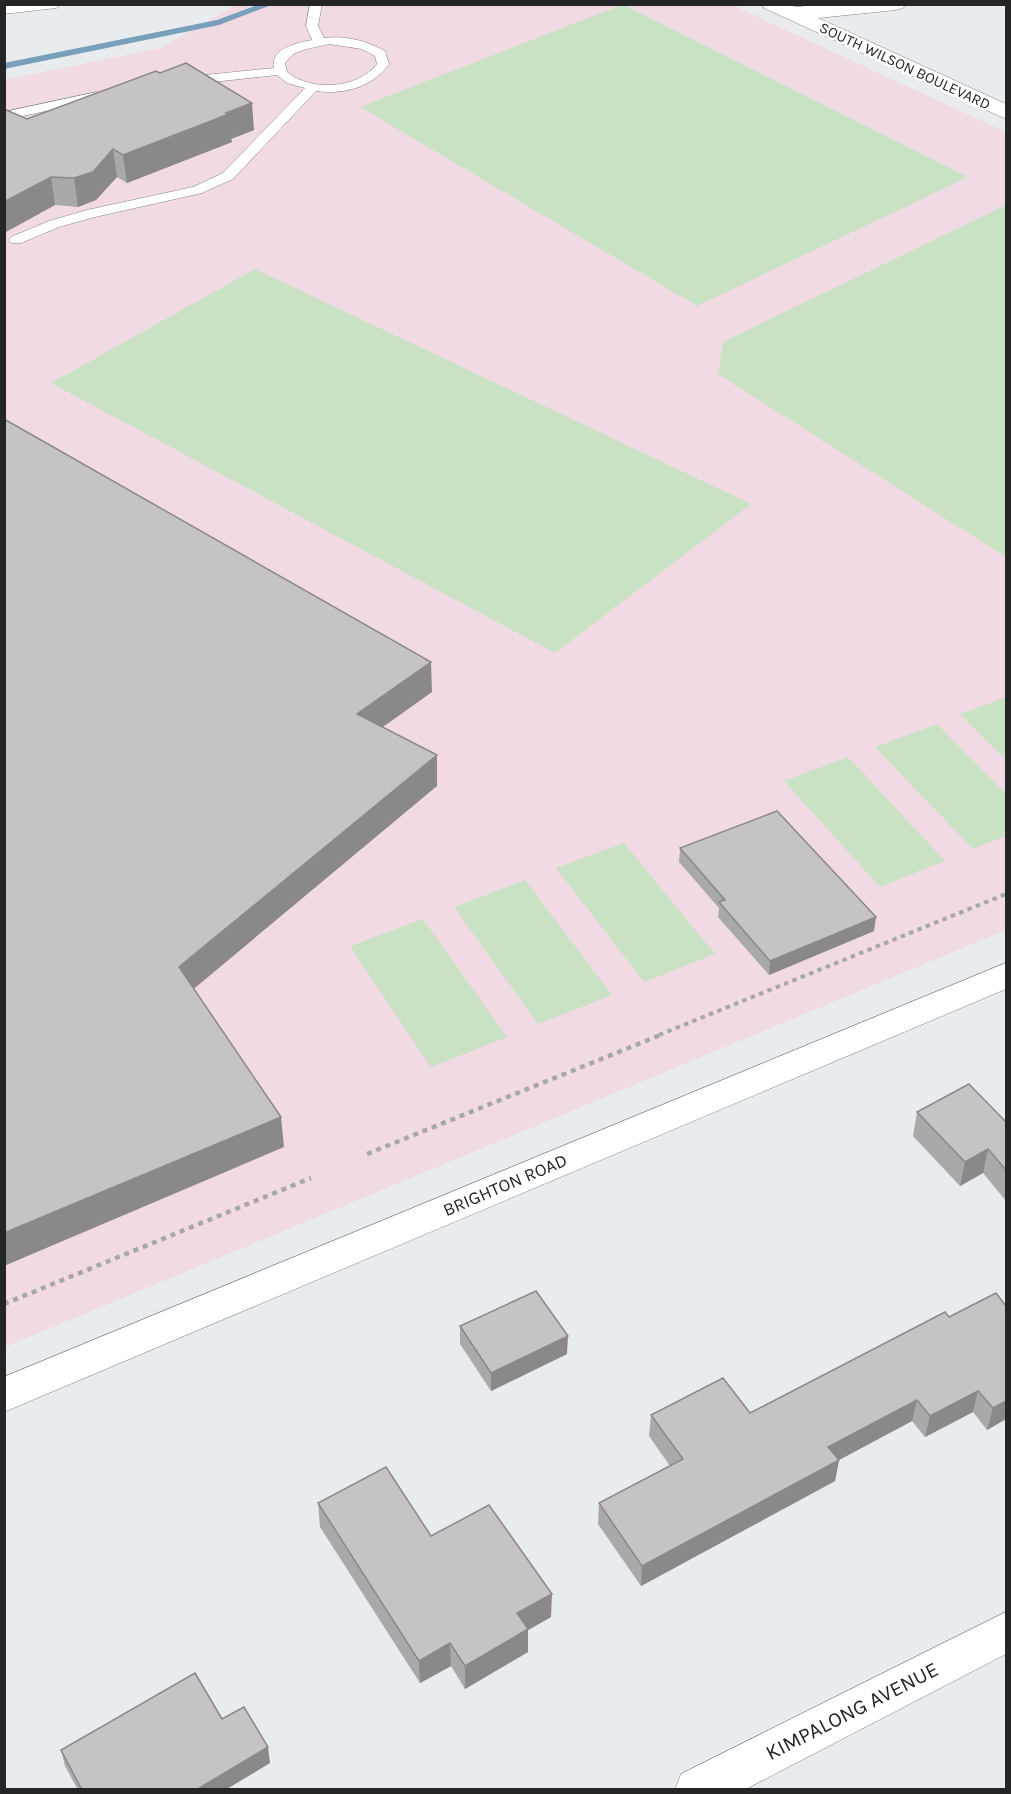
<svg xmlns="http://www.w3.org/2000/svg" width="1011" height="1794" font-family="Karla,sans-serif">
	<rect width="100%" height="100%" fill="#e9ecee"/>
	<!-- education -->
	<path fill="#f2dae5" d="M236,5H732L1006,132V930L5,1347L4,80L160,48Z"/>
	<!-- green -->
	<path fill="#c9e2c4" d="M624,4V5L968,177L697,306L360,107Z
		M1006,205V557L718,374L723,342Z
		M255,269L751,504L555,653L51,383Z
		M1006,697V760L960,714Z
		M937,724L1006,794V836L973,849L875,747Z
		M848,757L945,861L880,887L784,781Z
		M624,843L715,954L644,982L556,868Z
		M525,880L612,995L538,1024L454,907Z
		M423,919L507,1037L431,1067L350,946Z"/>
	<g fill="none" stroke-linecap="round" stroke-linejoin="round">
		<!-- stream -->
		<path fill="#79a0ba" fill-rule="evenodd" d="M260,4H274L219,25L4,69V63L217,20Z"/>
		<!-- lane casing -->
		<g stroke="#7f8284" stroke-width="1">
			<path id="lane" d="M20,4H62L56,8L4,14V6Z
				M310,4H322L318,26L324,38C345,35 367,41 385,51L389,64C373,87 344,95 316,91L233,179L202,193L95,217L59,227L21,243H11L9,240L11,237L49,221L87,210L193,187L223,173L305,88L287,83L277,75L185,85L179,81L185,77L274,68C270,48 297,43 312,40L306,26ZM329,44L362,49L375,56L377,64C358,89 311,92 287,72L285,63L293,54L303,50Z
				M97,92L103,96L102,99L4,120V112Z"/>
		</g>
		<!-- street casing -->
		<g stroke="#7f8284" stroke-width="1">
			<path id="street" d="M761,4H789L796,7L827,4H906L903,8L896,10L818,18L1006,104V119L764,8Z
				M1006,963V989L4,1412V1377Z
				M1006,1612V1654L744,1790H675L681,1774Z"/>
		</g>
		<!-- path-far1 -->
		<path stroke="#a5a7a9" stroke-width="4" stroke-dasharray="4.5 4.5" stroke-linecap="butt" d="M659,1035L1006,894"/>
		<!-- path -->
		<path stroke="#a5a7a9" stroke-width="4.5" stroke-dasharray="5 5" stroke-linecap="butt" d="M367,1154L663,1034
			M4,1304L311,1178"/>
		<!-- lane -->
		<use href="#lane" fill="#fff" fill-rule="evenodd"/>
		<!-- street -->
		<use href="#street" fill="#fff" fill-rule="evenodd"/>
	</g>
	<!-- wall -->
	<path fill="#a9a8aa" d="M4,109L27,119L254,130L231,139L232,142L127,183L117,177L96,200L78,207L55,205L4,233Z
		M680,848L874,931L769,975L718,917L719,908L679,862Z
		M917,1112L1006,1122V1201L983,1173L960,1186L913,1136Z
		M1006,1306V1419L987,1430L973,1412L925,1437L912,1421L839,1460L835,1481L641,1586L598,1524L599,1503L670,1466L649,1436L651,1415L750,1413L949,1317Z
		M460,1326L567,1354L491,1391L460,1344Z
		M318,1503L431,1536L551,1617L528,1630V1652L465,1689L451,1666L420,1683L320,1527Z
		M222,1719L270,1763L225,1790H78L65,1766L61,1750Z"/>
	<!-- shaded-wall -->
	<path fill="#8a888b" d="M252,103L254,130L231,139L232,142L127,183L123,155Z
		M113,149L117,177L96,200L78,207L74,178Z
		M51,177L55,205L4,233V202Z
		M431,662L432,692L359,744L357,714Z
		M437,755V786L184,997L179,967Z
		M876,917L874,931L769,975L770,961Z
		M281,1117L284,1147L4,1266V1233Z
		M988,1149L983,1173L960,1186L965,1162Z
		M568,1336L567,1354L491,1391V1373Z
		M978,1391L973,1412L925,1437L930,1416Z
		M917,1400L912,1421L839,1460L835,1481L641,1586L642,1566L828,1447Z
		M1006,1401V1419L987,1430L993,1408Z
		M552,1594L551,1617L528,1630V1652L465,1689V1666L517,1613Z
		M450,1643L451,1666L420,1683L419,1661Z
		M268,1747L270,1763L225,1790H196Z"/>
	<!-- building -->
	<path fill="#c5c3c6" stroke="#8a888b" stroke-width="1.5" d="M186,63L252,103L226,113L229,114L123,155L113,149L93,172L74,178L51,177L4,202V109L27,119L156,71L160,73Z
		M4,419L431,662L357,714L437,755L179,967L281,1117L4,1233Z
		M777,811L876,917L770,961L719,902L725,900L680,848Z
		M969,1084L1006,1122V1170L988,1149L965,1162L917,1112Z
		M536,1291L568,1336L491,1373L460,1326Z
		M996,1293L1006,1306V1401L993,1408L978,1391L930,1416L917,1400L828,1447L839,1460L642,1566L599,1503L683,1459L651,1415L723,1378L750,1413L945,1312L949,1317Z
		M386,1467L431,1536L489,1505L552,1594L517,1613L528,1629L465,1666L450,1643L419,1661L318,1503Z
		M195,1673L222,1719L244,1707L268,1747L196,1790H82L61,1750Z"/>
	<g text-anchor="middle" dominant-baseline="central" stroke-width="5" stroke-linejoin="round" paint-order="stroke">
		<!-- far-street labels -->
		<g font-size="15" fill="#242526" stroke="#fff">
			<text transform="translate(905 66) rotate(25)">SOUTH WILSON BOULEVARD</text>
		</g>
		<!-- street labels -->
		<g font-size="18" fill="#242526" stroke="#fff">
			<text transform="translate(505 1185) rotate(-23)">BRIGHTON ROAD</text>
		</g>
		<!-- near-street labels -->
		<g font-size="21" fill="#242526" stroke="#fff">
			<text transform="translate(852 1711) rotate(-27)">KIMPALONG AVENUE</text>
		</g>
	</g>
	<!-- border -->
	<rect width="1011" height="1794" fill="none" stroke="#242526" stroke-width="12"/>
</svg>
